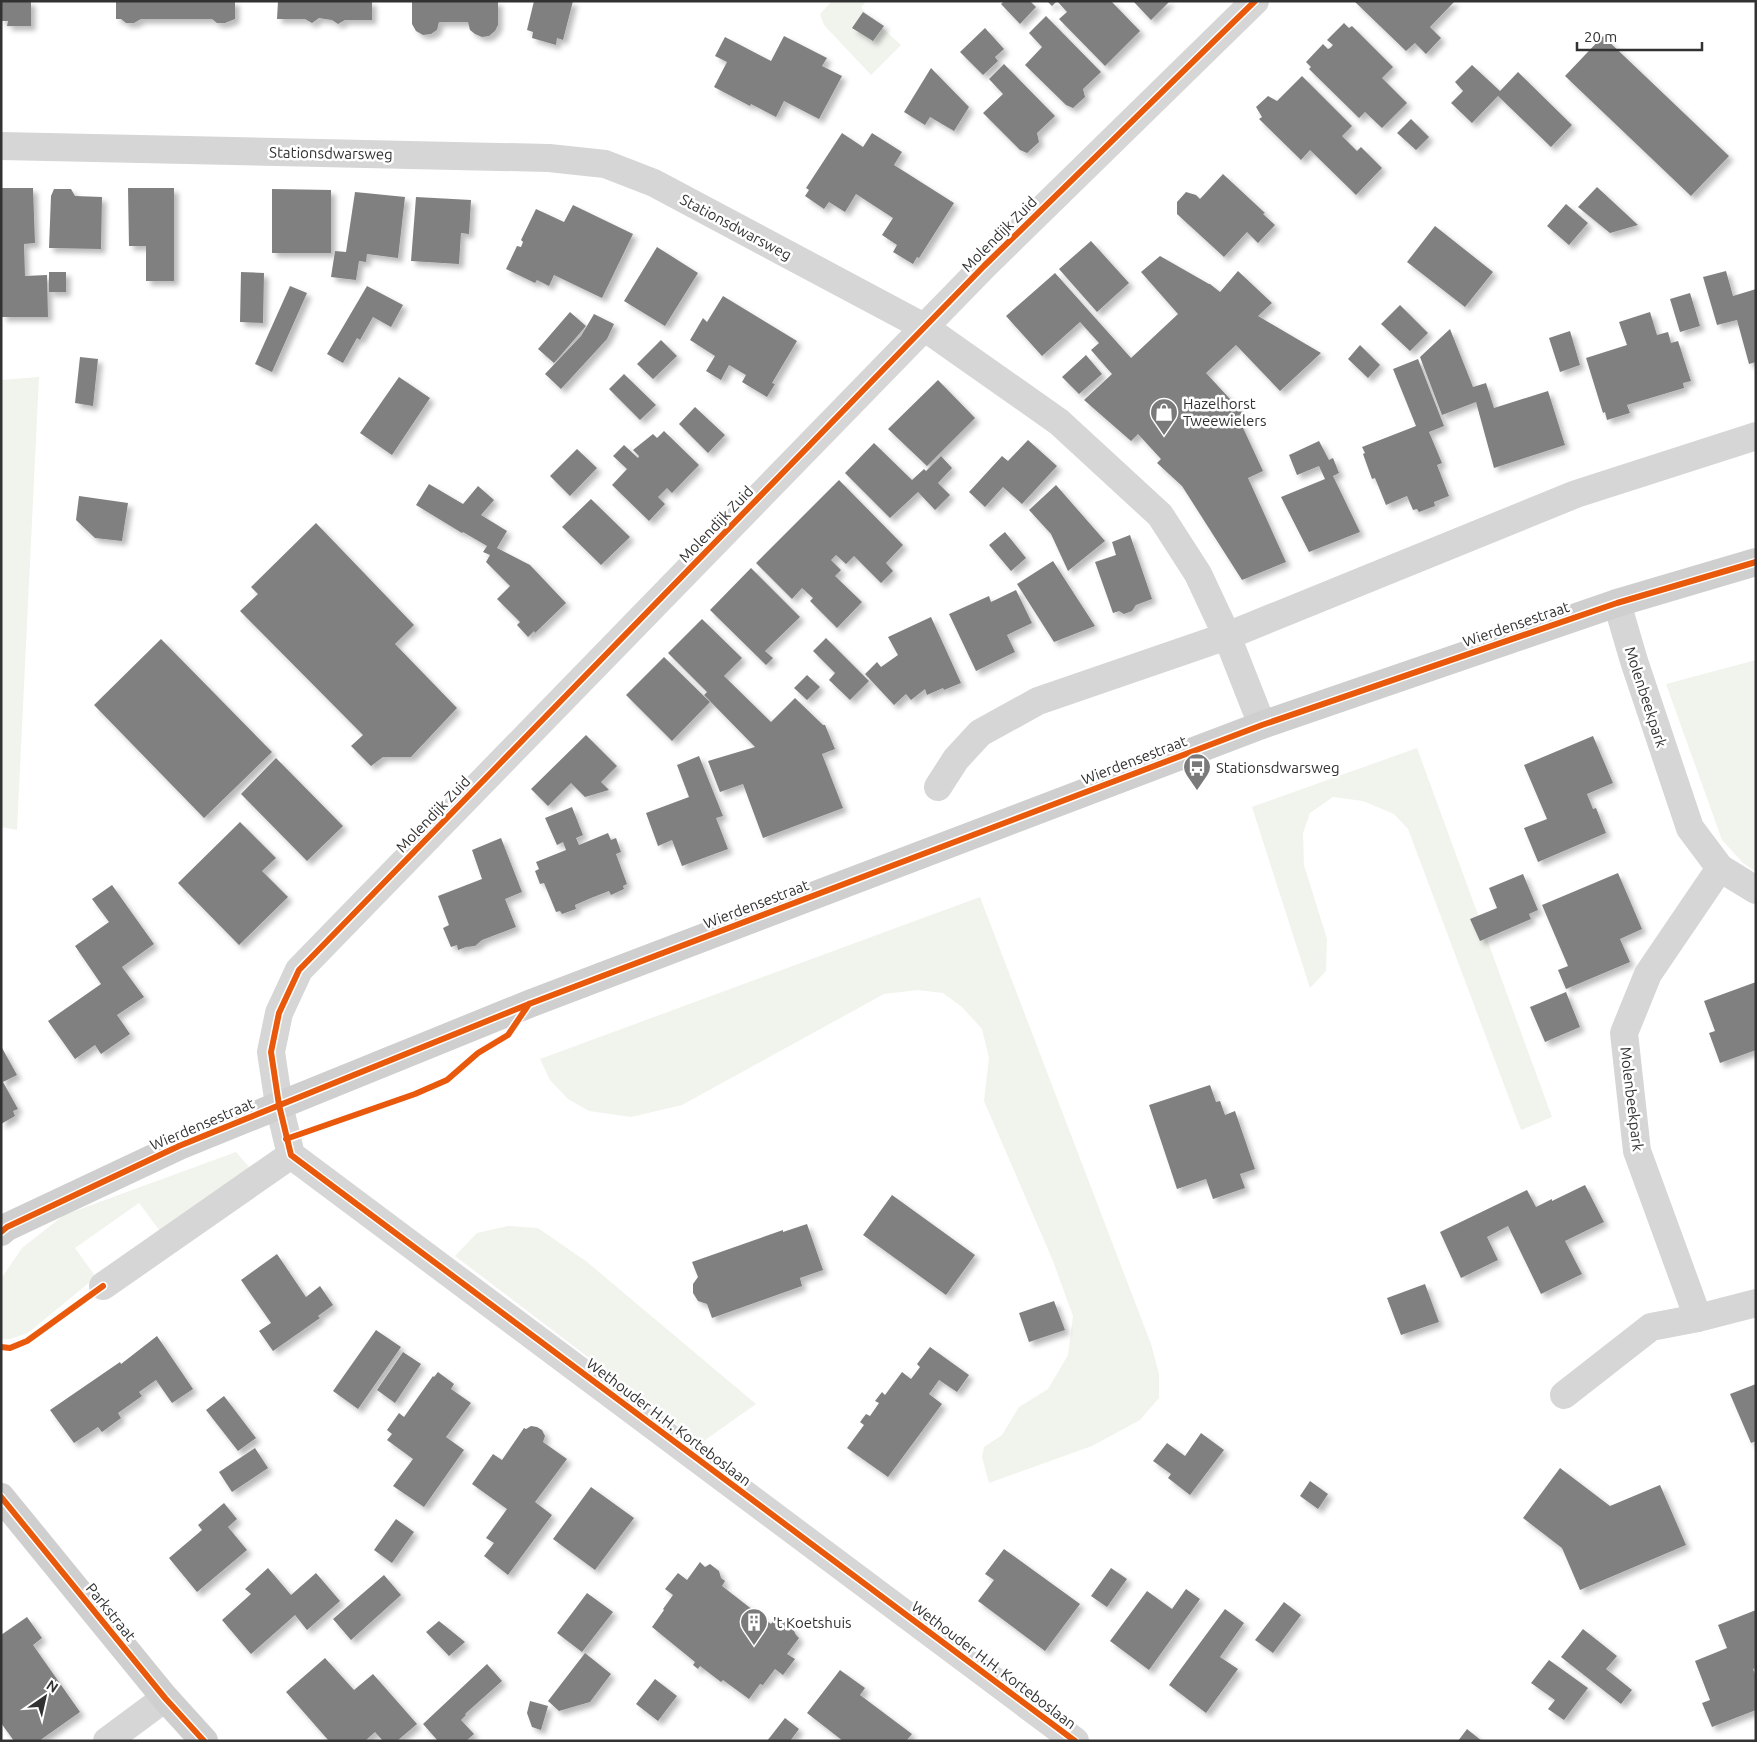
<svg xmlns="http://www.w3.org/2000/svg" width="1757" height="1742" font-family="Ubuntu,sans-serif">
	<defs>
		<filter id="shadow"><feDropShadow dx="4.5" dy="4.5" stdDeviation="2.5" flood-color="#0004"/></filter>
	</defs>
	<rect width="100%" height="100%" fill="#fff"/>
	<!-- green -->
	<path fill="#f1f4ed" d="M832,1H866L861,8L901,45L871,75L824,25L820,14Z
		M39,377L17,830L1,827V380Z
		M1756,660V872L1743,863L1722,840L1666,684Z
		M1417,748L1552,1117L1521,1130L1408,829L1394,814L1363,801L1333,797L1310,813L1303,833L1304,865L1327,939L1326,971L1310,988L1252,807Z
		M980,897L1151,1344L1159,1374V1398L1140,1420L1092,1446L989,1483L982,1457L984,1447L1002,1435L1019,1407L1048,1389L1068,1355L1073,1316L1053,1261L984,1101L989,1058L982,1029L962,1007L943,993L918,990L884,994L682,1105L631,1117L589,1111L568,1099L550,1080L540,1059Z
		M236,1152L251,1169L160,1231L139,1203L75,1248L96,1277L28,1333L10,1339H1V1279L22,1248L64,1215Z
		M508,1226L538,1228L587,1262L756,1404L701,1443L455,1256L477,1233Z"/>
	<!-- building -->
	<path fill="#808080" filter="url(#shadow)" d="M1,1H31V26H7L8,21H1Z
		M116,1H235V19L225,23H217L212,19H141L134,23H126L121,19H116Z
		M278,1H372V20H345L338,24L332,20L325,19L319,18L312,23L305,19H277Z
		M412,1H498V25L495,31L489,36L482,37L475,34L470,30L468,22H439L437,30L431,34L423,35L416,31L412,24Z
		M534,1H573L563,40L557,38L556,45L532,38L533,32L527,30Z
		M1004,1H1030L1036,7L1020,24L1001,4Z
		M1047,1H1057L1052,6Z
		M1057,1H1111L1140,31L1105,66L1059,19L1067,12Z
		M1133,1H1170L1151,20Z
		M1354,1H1453L1454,2L1430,27L1441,38L1426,54L1415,43L1406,51Z
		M863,12L884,26L873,41L852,28Z
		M1046,16L1101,72L1083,89L1085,97L1073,108L1066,105L1025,65L1042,47L1029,33Z
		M1344,23L1349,28L1352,26L1393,67L1382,78L1407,103L1382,128L1365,112L1359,118L1309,69L1311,67L1306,62L1323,44L1328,49L1330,48L1333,45L1327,40Z
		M985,28L1004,49L995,57L998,61L983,75L960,52Z
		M784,36L827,58L822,66L842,76L819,119L784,101L776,117L751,104L750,106L714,87L727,62L715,56L725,37L771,61Z
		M1603,36L1729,156L1691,196L1565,76Z
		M1004,64L1055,116L1037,133L1039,142L1027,153L1020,150L983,113L1003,94L989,79Z
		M1472,65L1500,91L1518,72L1572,125L1551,147L1498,96L1472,123L1451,103L1463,91L1455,82Z
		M931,68L969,107L954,131L930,117L925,125L904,112Z
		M1302,76L1352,126L1342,136L1357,151L1361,147L1382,168L1356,195L1310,150L1301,160L1259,119L1262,117L1256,107L1268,96L1277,101Z
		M1411,119L1429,137L1416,150L1397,133Z
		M842,133L863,147L872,133L902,152L894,165L954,203L919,258L917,257L913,264L893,252L897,245L882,235L893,218L856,194L845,212L829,202L824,209L805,196L809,190L806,188Z
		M1223,174L1265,213L1263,214L1275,225L1258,243L1247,232L1224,257L1177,214V202L1186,192L1196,195L1200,199Z
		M1597,187L1638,225L1610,233L1578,207Z
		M1,188H33L35,243L24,244L25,276L47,275L48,317H2Z
		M128,188H174V281H146V246H129Z
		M54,189H71L75,196L102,197L101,249L49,248L51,196Z
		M272,189L331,190V253H272Z
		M355,192L405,197L398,258L367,254L366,262L359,261L356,280L331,277L335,251L346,252Z
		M416,197L471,200L469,234L461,233L459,264L411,261Z
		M1566,204L1588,223L1569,245L1547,226Z
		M573,205L633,234L602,298L554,275L549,286L537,280L535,283L506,269L517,246L521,247L523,242L521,240L536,209L564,222Z
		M1435,226L1493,272L1465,307L1407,262Z
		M1091,241L1129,283L1097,312L1059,269Z
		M657,247L698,273L665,326L624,301Z
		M1160,256L1209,284H1210L1220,292L1238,271L1272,303L1258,316L1321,353L1280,391L1236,345L1206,373L1242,412L1238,417L1263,471L1248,478L1286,562L1242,580L1182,486L1157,463L1161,459L1138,434L1131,441L1084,400L1112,374L1091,350L1099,343L1080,322L1042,356L1006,316L1055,273L1131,358L1178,314L1141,272Z
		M1726,271L1733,296L1756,289V362L1749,364L1737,320L1717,325L1703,277Z
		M49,272H66V292H49Z
		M241,272L264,273L263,323L240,322Z
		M290,286L307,293L272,372L255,364Z
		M367,286L403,305L391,327L373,317L360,340L357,338L343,363L327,354Z
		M1690,293L1700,326L1680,332L1670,299Z
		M723,296L797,341L772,383L775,384L767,397L742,382L746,375L729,365L721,380L706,371L715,356L690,340L703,318L707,322Z
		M1400,305L1428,333L1410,351L1381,324Z
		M570,312L586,326L554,363L538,349Z
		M1650,312L1657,335L1668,332L1671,343L1678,341L1691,381L1683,383L1684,388L1627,405L1630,413L1607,420L1605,412L1603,413L1586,358L1627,345L1619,322Z
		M594,314L614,324L607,339L561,389L545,374L581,336Z
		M1450,329L1473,387L1486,383L1494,408L1548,391L1565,445L1494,468L1476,402L1442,415L1420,357Z
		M1570,331L1580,365L1560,372L1549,338Z
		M661,340L677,356L653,379L637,364Z
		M1360,345L1380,365L1368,378L1348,359Z
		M1086,355L1102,374L1079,394L1062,377Z
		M80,357L98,359L93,406L75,403Z
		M1418,359L1444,426L1429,432L1442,463L1437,465L1449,496L1434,502L1435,506L1419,512L1417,509L1413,510L1407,496L1386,505L1375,478L1372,479L1363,454L1365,453L1362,447L1416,426L1393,369Z
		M624,374L656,405L640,420L609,389Z
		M399,377L430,398L392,455L360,433Z
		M938,380L975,418L927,466L888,429Z
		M695,407L725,435L708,453L679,424Z
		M664,431L699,465L672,493L667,488L658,497L665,504L649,521L612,485L627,469L613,456L624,445L638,458L639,456L633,450L653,434L657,438Z
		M1028,440L1057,466L1022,504L1003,487L985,507L969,492L1002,456L1008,461Z
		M1319,441L1329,460L1333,458L1339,473L1333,476L1360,532L1309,552L1281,497L1325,479L1319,466L1297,475L1289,455Z
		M874,443L912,480L924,469L926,471L941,456L952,468L938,483L950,495L935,510L918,492L890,518L845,473Z
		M577,449L597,468L570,496L550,476Z
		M839,480L903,545L886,563L893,571L881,583L854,556L846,564L836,555L831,560L841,570L835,576L862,602L837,628L810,601L813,598L802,588L792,599L756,563Z
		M429,484L463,504L478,486L494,500L481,515L507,531L497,548L530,565L566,603L535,633L534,631L528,637L517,625L520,622L497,599L510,586L486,562L490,555L483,552L487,546L463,532L462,533L416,505Z
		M1056,485L1105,541L1068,571L1051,534L1029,510Z
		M79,496L128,503L122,541L95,538L76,520Z
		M591,499L630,537L601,565L562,527Z
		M316,523L414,625L395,644L457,708L411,757H383L371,766L351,746L363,735L240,611L258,594L251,587Z
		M1005,532L1026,558L1011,571L989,545Z
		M1130,535L1152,599L1136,605L1132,611L1124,614L1119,611L1113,613L1095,562L1116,555L1112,542Z
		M1053,561L1095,626L1054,642L1017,584Z
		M751,568L800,617L765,651L773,658L766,665L710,610Z
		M1016,590L1032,623L1007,635L1015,652L976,671L949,614L989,596L991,602Z
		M931,617L961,683L944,690L943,688L927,695L925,689L911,700L906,694L894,705L865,674L877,662L881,667L898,655L888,637Z
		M702,619L742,658L724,676L771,722L795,698L823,725H825L835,749L822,754L843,808L763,838L743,784L720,792L708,761L755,747L704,695L707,692L668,653Z
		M826,638L869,681L850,700L829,680L835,673L813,651Z
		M161,639L272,752L204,818L94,705Z
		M664,657L710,702L672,741L626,695Z
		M807,675L820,687L807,700L794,688Z
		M586,735L617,766L601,782L609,790L585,797L571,783L548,806L531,789Z
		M1593,736L1613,783L1587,794L1593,809L1596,808L1606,833L1538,862L1524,828L1547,819L1524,765Z
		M699,756L723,816L716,818L728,849L682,866L672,840L658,846L646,813L689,797L677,765Z
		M276,758L343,826L307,861L241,794Z
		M572,807L583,835L576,838L579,845L608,833L611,840L616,838L621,852L616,854L627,884L623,886L624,889L611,895L609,891L591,898L575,905L576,909L562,914L560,911L556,912L544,883L540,884L535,871L539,869L536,862L566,850L563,842L557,845L545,818Z
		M240,822L276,858L262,871L288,897L239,945L178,883Z
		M501,838L522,892L505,899L516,927L482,940L475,946L466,947L458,950L457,945L451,947L443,928L449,925L438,896L482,879L472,850Z
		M1618,873L1642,929L1620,939L1630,962L1566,989L1558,970L1568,966L1542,905Z
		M1523,874L1538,910L1529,914L1531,919L1480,941L1470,919L1497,908L1489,888Z
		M112,885L154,944L122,967L144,997L117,1015L130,1034L101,1054L95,1045L75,1059L48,1021L101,984L75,946L109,922L92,899Z
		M1756,982V1050L1720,1063L1709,1033L1715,1031L1704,1001Z
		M1566,992L1580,1027L1545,1042L1530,1007Z
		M1,1046L17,1075L3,1082L18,1109L13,1111L15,1116L1,1124Z
		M1210,1085L1216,1102L1220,1101L1225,1115L1235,1111L1255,1169L1240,1174L1245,1188L1213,1199L1206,1179L1177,1189L1149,1105Z
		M1585,1185L1604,1222L1565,1241L1582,1274L1541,1294L1508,1226L1487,1237L1498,1260L1461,1278L1440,1232L1527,1190L1536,1207L1552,1199V1201Z
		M892,1195L975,1255L946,1295L863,1235Z
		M807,1224L823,1270L800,1278L802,1286L712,1318L707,1304L698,1301L693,1293V1284L698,1277L692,1262L783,1230V1232Z
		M277,1254L306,1297L320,1286L333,1305L318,1316L320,1318L273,1351L259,1331L271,1323L241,1280Z
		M1425,1284L1439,1322L1401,1335L1387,1298Z
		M1054,1301L1065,1330L1029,1342L1019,1313Z
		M376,1330L401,1347L358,1409L333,1391Z
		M157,1336L193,1389L172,1403L156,1380L139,1392L142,1396L118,1413L121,1418L102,1432L98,1427L74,1443L50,1410L120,1362L121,1364Z
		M930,1347L969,1375L957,1392L939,1380L929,1394L942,1404L888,1477L847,1448L864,1425L860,1422L866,1414L870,1416L879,1403L875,1401L882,1392L885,1395L902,1372L911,1379L920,1367L917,1364Z
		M403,1352L421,1364L395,1403L377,1390Z
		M438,1372L454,1384L451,1389L471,1403L446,1437L464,1450L424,1507L393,1486L413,1459L387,1440L392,1434L387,1430L399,1413L404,1417L433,1376L434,1377Z
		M1756,1384V1441L1751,1443L1730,1394Z
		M224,1396L256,1438L238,1451L206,1410Z
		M531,1426L537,1427L542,1430L545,1436L543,1442L567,1459L535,1502L552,1515L508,1575L484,1556L494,1543L486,1538L507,1509L472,1484L493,1454L502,1460L524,1428L526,1429Z
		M1201,1433L1224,1450L1190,1495L1168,1478L1171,1474L1153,1461L1167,1443L1185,1456Z
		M255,1448L268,1468L232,1492L219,1472Z
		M1560,1468L1610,1506L1660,1485L1686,1545L1580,1590L1562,1548L1523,1518Z
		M1310,1481L1328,1494L1318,1509L1300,1496Z
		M591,1487L634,1518L595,1570L553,1539Z
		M224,1503L237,1519L228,1527L247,1550L197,1592L169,1558L202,1530L198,1525Z
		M396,1519L414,1532L392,1563L374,1550Z
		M1004,1549L1080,1604L1045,1651L978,1601L994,1580L985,1574Z
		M700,1562L705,1567L710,1564L719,1571L721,1578L725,1581L722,1586L771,1624L774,1619L779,1624L785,1622L793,1629L796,1635L799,1638L787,1654L795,1659L783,1675L775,1669L763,1685L760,1684L749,1699L723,1680L721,1682L700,1666L698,1669L693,1665L695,1662L652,1627L664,1610L663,1609L673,1595L665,1589L678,1573L687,1580Z
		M268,1568L291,1595L316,1573L340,1601L307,1630L295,1615L251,1654L222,1620L251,1594L245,1589Z
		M1111,1568L1127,1579L1107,1607L1091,1596Z
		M384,1575L401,1595L351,1640L333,1619Z
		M1186,1589L1200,1599L1149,1670L1110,1641L1147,1591L1172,1609Z
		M587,1593L613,1612L582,1652L557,1633Z
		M1284,1602L1301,1615L1273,1653L1255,1640Z
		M1225,1609L1244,1623L1220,1657L1238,1669L1206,1713L1169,1685Z
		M1756,1610V1668L1753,1669L1756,1676V1710L1712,1727L1702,1703L1710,1700L1695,1661L1727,1648L1718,1625Z
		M27,1617L42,1638L33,1645L80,1712L39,1741H14L1,1723V1635Z
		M439,1621L465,1642L449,1656L426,1632Z
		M1583,1629L1617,1656L1606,1669L1632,1690L1621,1704L1561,1657Z
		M585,1653L611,1674L590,1702L559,1711L548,1701Z
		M325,1658L354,1690L373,1674L417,1724L397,1741H383L375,1732L365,1741H329L286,1692Z
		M1549,1660L1588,1688L1564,1720L1548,1709L1555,1700L1531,1683Z
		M487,1664L502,1681L465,1714L466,1715L461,1720L474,1734L466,1741H438L423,1724Z
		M840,1670L865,1688L860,1695L912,1734L906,1741H843L807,1713Z
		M655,1679L677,1696L658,1721L636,1704Z
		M530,1701L548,1706L541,1730L532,1727L527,1713Z
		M785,1718L799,1729L790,1741H767Z
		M1467,1729L1482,1741H1458Z"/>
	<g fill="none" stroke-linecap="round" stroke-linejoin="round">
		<!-- street -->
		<path stroke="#d6d6d6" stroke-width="28" d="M1,146L549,158L605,164L654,183L924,327L1059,422L1160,515L1198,574L1227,636L1262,725
			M1617,603L1634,661L1690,828L1720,868L1756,890
			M938,787L956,759L980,733L1038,701L1227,636L1576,494L1756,436
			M103,1286L291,1155
			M1698,1318L1637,1151L1624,1033L1648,974L1720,868
			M1564,1395L1651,1327L1698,1318L1756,1303
			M107,1741L165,1698
			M1075,1741L291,1155L279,1105L271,1052L279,1013L299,970L984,266L1255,1"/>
		<!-- secondary -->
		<path stroke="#cfcfcf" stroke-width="28" d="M1,1232L7,1227L179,1146L529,1004L1262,725L1617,603L1756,562
			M1,1497L165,1698L204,1741"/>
		<!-- cycleway casing -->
		<g stroke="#fff" stroke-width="9">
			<path id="cycleway" d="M286,1139L415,1094L447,1080L478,1053L508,1035L529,1004
				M1,1232L7,1227L179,1146L529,1004L1262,725L1617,603L1756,562
				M1,1347L10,1348L27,1341L103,1286
				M1,1497L165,1698L204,1741
				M1075,1741L291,1155L279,1105L271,1052L279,1013L299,970L984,266L1255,1"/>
		</g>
		<!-- cycleway -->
		<use href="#cycleway" stroke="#e8590c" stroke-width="6"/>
	</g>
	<!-- icons -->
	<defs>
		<g id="shop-pin" transform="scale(1.4375)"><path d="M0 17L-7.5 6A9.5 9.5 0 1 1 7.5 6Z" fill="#7a7a7a" stroke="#fff"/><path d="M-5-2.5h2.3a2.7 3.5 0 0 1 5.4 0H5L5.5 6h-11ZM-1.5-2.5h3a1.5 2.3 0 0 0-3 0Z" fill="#fff"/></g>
		<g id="bus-pin" transform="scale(1.4375)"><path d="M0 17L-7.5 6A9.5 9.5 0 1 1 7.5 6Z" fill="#7a7a7a" stroke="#fff"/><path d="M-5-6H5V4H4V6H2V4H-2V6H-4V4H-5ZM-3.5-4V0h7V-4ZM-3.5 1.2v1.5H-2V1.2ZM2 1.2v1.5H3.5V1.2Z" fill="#fff"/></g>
		<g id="building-pin" transform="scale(1.4375)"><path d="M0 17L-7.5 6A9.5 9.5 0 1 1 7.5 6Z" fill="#7a7a7a" stroke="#fff"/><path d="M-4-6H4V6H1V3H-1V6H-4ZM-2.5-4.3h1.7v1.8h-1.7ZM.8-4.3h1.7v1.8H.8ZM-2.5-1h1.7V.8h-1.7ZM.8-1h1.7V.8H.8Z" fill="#fff"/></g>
	</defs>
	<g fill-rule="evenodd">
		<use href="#shop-pin" x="1164" y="412"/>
		<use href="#bus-pin" x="1197" y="767"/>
		<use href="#building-pin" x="754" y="1622"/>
	</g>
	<g text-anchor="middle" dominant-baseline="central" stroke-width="5" stroke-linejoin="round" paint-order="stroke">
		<!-- street labels -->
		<g font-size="15" fill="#323232" stroke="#fff">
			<text transform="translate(331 153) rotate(1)">Stationsdwarsweg</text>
			<text transform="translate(736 227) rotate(28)">Stationsdwarsweg</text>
			<text transform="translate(999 234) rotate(-45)">Molendijk Zuid</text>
			<text transform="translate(716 524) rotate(-46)">Molendijk Zuid</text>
			<text transform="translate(1516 624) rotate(-19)">Wierdensestraat</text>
			<text transform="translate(1646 697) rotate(72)">Molenbeekpark</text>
			<text transform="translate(1134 760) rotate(-21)">Wierdensestraat</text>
			<text transform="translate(433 814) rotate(-46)">Molendijk Zuid</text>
			<text transform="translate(756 904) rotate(-21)">Wierdensestraat</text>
			<text transform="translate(1632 1099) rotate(83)">Molenbeekpark</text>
			<text transform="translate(202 1124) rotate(-23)">Wierdensestraat</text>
			<text transform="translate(669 1422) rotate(37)">Wethouder H.H. Korteboslaan</text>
			<text transform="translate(111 1612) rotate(51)">Parkstraat</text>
			<text transform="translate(994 1665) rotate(37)">Wethouder H.H. Korteboslaan</text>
		</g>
		<!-- poi labels -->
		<g font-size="15" fill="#323232" stroke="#fff" text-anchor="start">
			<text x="1183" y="403">Hazelhorst<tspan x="1183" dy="17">Tweewielers</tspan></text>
			<text x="1216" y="767">Stationsdwarsweg</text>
			<text x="773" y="1622">'t Koetshuis</text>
		</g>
	</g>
	<!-- border -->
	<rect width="1757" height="1742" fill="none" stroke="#323232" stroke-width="5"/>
	<!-- north arrow -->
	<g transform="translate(45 1697) rotate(34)" stroke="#ffffff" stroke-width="4" paint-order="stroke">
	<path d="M0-4L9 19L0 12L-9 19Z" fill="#323232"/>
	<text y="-8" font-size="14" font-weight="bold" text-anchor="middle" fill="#323232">N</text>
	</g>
	<!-- scale -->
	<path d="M1577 42v8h125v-8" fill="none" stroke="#323232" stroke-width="2.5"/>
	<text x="1584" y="42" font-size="15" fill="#323232" stroke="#ffffff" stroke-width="4" paint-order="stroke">20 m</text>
</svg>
